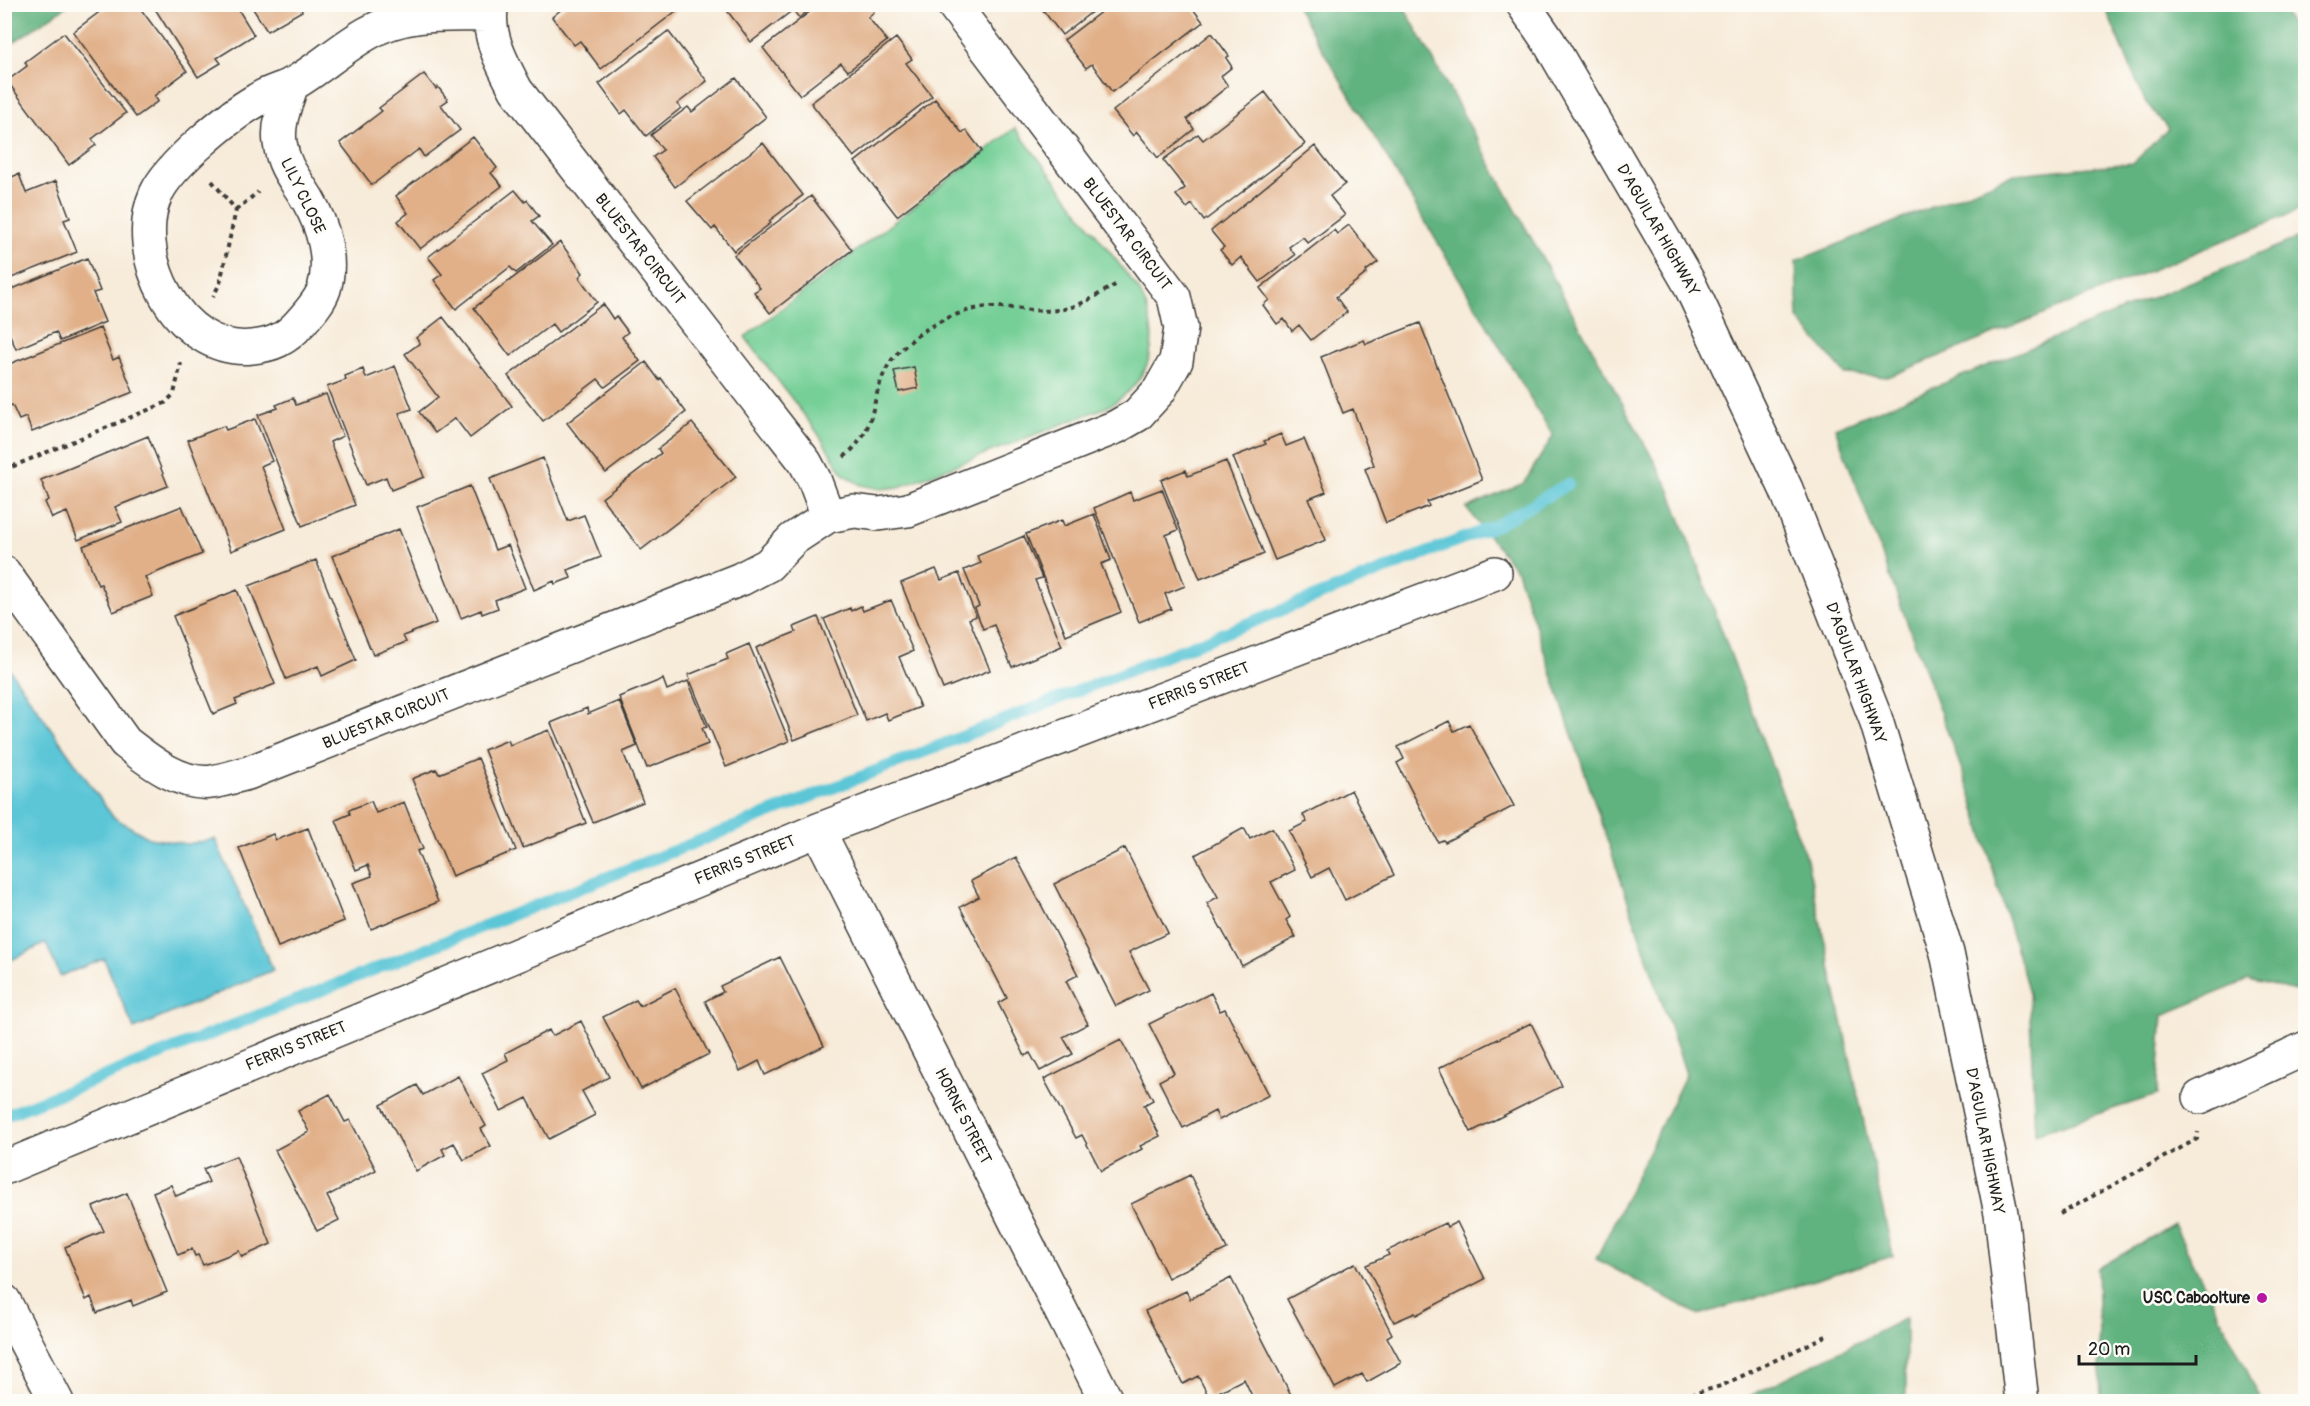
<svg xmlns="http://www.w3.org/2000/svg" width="2310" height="1406" font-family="Pangolin,sans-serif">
	<rect width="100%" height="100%" fill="#fdfcf7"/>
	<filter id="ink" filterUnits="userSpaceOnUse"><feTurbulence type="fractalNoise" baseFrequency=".0167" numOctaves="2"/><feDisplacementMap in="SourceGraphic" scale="12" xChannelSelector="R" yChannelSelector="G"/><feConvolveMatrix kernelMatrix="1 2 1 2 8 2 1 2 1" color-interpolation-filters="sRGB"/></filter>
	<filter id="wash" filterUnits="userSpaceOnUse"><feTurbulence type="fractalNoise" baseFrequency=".008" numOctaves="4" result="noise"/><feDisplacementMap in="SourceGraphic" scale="24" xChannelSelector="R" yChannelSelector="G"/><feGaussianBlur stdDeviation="1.35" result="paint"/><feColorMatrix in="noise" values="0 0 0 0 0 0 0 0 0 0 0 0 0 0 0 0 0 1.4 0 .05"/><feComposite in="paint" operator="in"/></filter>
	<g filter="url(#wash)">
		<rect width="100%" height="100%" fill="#f7ebd9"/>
		<!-- green -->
		<path fill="#75cf96" stroke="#487659" stroke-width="1.5" d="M1015,128L1139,290C1163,337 1154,380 1107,407L899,487L881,489L861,485L844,475L817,432L745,337Z"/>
		<!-- forest -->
		<path fill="#60b27f" stroke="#3e674e" stroke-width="1.5" d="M5,4H68V5L5,48Z
			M1300,5H1403L1669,488L1807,860L1893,1256L1699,1315L1596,1259L1686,1074L1517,571L1466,508L1524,483L1553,436L1297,7Z
			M2104,5H2282L2305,57V208L1888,377L1845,374L1798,319L1796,261L2015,174L2133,163L2168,129L2145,101Z
			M2305,235V993L2248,980L2163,1015L2157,1095L2035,1134L2029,993L1971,795L1835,428Z
			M2174,1224L2262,1401H2101L2097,1269Z
			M1906,1318V1401H1740Z"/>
		<!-- water -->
		<path fill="#5cc6d7" stroke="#3c717a" stroke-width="1.5" d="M5,663L113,817L149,838L187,844L215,839L273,970L134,1029L104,959L60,976L46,943L5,963Z"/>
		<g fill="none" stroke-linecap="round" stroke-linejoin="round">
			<!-- stream -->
			<path stroke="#5cc6d7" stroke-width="12" d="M4,1116L1497,525L1568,484"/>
		</g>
		<g id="blocks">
			<!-- building -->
			<path fill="#e1b089" d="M110,4H137L187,71L154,96L158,101L136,117L73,32Z
				M152,4H235L254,35L217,58L221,63L198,77Z
				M250,4H298L302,11L267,31Z
				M568,4H678L680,8L601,69L580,41L574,45L552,17Z
				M722,4H816L799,18L793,10L751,42Z
				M820,4H869L874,12L868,17L887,41L848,71L841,63L800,95L763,48Z
				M1030,4H1096L1098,7L1062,35L1039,5L1033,9Z
				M1110,5H1190L1203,22L1112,92L1092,64L1086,68L1064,40Z
				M668,31L707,81L677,104L681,108L646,136L626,110L621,114L599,84Z
				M64,33L126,113L92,139L96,145L69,165L7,81L27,66L25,62Z
				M1212,33L1229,56L1226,58L1232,67L1221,76L1228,86L1187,119L1194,129L1158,158L1137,132L1133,136L1113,111Z
				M896,38L912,59L906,63L932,96L854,157L811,103Z
				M424,74L436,89L438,87L448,100L441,105L460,130L424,157L419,149L372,185L340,143L382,111L379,108Z
				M736,78L766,117L675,187L653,157L663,150L651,135L688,107L692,112Z
				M1265,92L1305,144L1204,221L1192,204L1187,208L1176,195L1185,188L1163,160L1198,134L1203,140Z
				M935,99L962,133L966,130L982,151L897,216L855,162Z
				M473,137L497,168L491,173L502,186L420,249L398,221L408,213L396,196Z
				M763,143L803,195L769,221L771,223L734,251L715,227L712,230L687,201Z
				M1315,146L1345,184L1330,196L1345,215L1308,243L1303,237L1289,247L1295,255L1260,282L1241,257L1232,265L1220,250L1224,247L1211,231Z
				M19,174L26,193L56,181L70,218L64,220L77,252L4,281V180Z
				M515,190L525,202L527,200L539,216L532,221L552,245L516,273L510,267L456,309L434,280L442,274L428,257Z
				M811,196L852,250L770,313L754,292L760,288L734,255Z
				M1349,225L1378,262L1366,271L1367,273L1336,297L1347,312L1311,340L1299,325L1292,331L1284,319L1277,324L1263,305L1269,300L1260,288L1334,230L1337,234Z
				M560,242L583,273L579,277L597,302L558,332L552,324L510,356L474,308Z
				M87,258L100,291L93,293L105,322L60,341L56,332L16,349L10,335L5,337V292Z
				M603,304L613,319L616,316L628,332L622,337L640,361L605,387L598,379L543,421L508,376Z
				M443,317L512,406L470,438L455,418L435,433L419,412L438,397L405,354L420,343L416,338Z
				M1420,323L1482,480L1427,502L1429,506L1386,523L1365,469L1374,465L1353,409L1343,413L1321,357L1364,340L1366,344Z
				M100,328L113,360L119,357L133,392L32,432L26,417L19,420L12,405L4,408V366Z
				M646,362L659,380L661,378L686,412L606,473L567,423Z
				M395,366L412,409L399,413L424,477L391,490L386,477L366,485L327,387L346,380L345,376L363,369L366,378Z
				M914,367L918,388L899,392L894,371Z
				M326,394L343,436L330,442L355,505L302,526L258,415L278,408L276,405L293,398L296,405Z
				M255,419L272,461L261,466L286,529L231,551L188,440L224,426L226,430Z
				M692,423L736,477L641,550L602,498L661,453L658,449Z
				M1281,434L1286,446L1304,439L1326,492L1309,499L1326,540L1275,560L1233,457L1266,444L1264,441Z
				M148,436L168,486L115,507L122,522L78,540L67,512L52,518L45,502L49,500L41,480Z
				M543,458L568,521L584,515L601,557L568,570L571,578L555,584L554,581L534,590L490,479Z
				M1226,461L1264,554L1200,579L1161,480L1186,470L1188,476Z
				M470,486L495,550L508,545L525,588L495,600L498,608L482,614L481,610L461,618L417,507Z
				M1162,489L1178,530L1166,535L1185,586L1165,594L1171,609L1139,622L1094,508L1130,492L1133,500Z
				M182,506L202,554L145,577L153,596L113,612L101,584L98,585L83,546Z
				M1094,514L1111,560L1101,564L1121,612L1066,635L1026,534L1062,520L1064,526Z
				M399,529L436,623L403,636L406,642L373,655L332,556Z
				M1024,536L1042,578L1035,580L1062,646L1012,667L994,625L983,629L975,608L979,606L964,570L981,563L977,556Z
				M316,560L356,660L322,676L318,666L286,679L249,586Z
				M936,569L941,580L959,573L976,616L969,619L990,670L943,689L901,583Z
				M237,590L275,684L235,700L237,704L213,714L173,616Z
				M891,600L913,651L899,657L920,707L888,720L885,713L866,721L824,619L850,608L851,611L861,606L863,611Z
				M818,617L857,715L794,740L756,648L796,632L794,627Z
				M749,644L789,741L726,767L688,675L728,659L726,654Z
				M663,679L667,690L688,681L707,727L702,728L708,744L647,768L619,697Z
				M619,701L637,746L623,752L643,802L593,822L551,723L587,708L588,714Z
				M1449,721L1454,731L1469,724L1514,806L1445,842L1443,840L1438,842L1397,763L1404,759L1398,747Z
				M549,730L586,823L523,848L484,750L508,740L510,745Z
				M478,758L516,850L452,876L412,779L436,769L439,774Z
				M1351,790L1394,875L1345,900L1329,868L1312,877L1289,831L1307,822L1303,815Z
				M371,801L376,813L404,802L423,849L417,851L438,902L371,929L353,883L372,876L368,865L356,870L336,820L350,814L349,810Z
				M308,828L344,921L278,947L239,848L273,834L276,840Z
				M1244,828L1250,839L1272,828L1295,870L1271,882L1290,917L1286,920L1296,937L1242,966L1207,903L1218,897L1195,855Z
				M1125,848L1168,933L1129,952L1149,990L1116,1006L1054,884Z
				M1016,857L1078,975L1066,981L1088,1024L1063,1037L1073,1054L1040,1071L1030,1053L1025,1056L998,1003L1007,998L960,907L979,897L971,881Z
				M780,957L824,1046L765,1075L759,1061L740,1071L705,1001L723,992L720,986Z
				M675,988L709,1054L641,1089L603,1017L636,1000L640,1006Z
				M1211,993L1220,1011L1225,1009L1269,1095L1219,1120L1215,1111L1183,1128L1159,1081L1174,1073L1149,1024Z
				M581,1021L609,1077L582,1091L595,1115L549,1139L527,1098L501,1111L482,1073L508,1060L505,1053L549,1030L552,1036Z
				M1531,1023L1562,1086L1471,1132L1439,1068Z
				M1121,1040L1153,1100L1144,1105L1160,1136L1140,1146L1142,1149L1101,1171L1082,1135L1076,1138L1044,1079Z
				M458,1076L486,1126L481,1129L491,1146L464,1160L454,1143L442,1149L445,1155L416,1171L381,1105L417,1085L423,1095Z
				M330,1094L345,1122L350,1120L376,1170L327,1196L339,1220L317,1231L275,1150L309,1132L298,1111Z
				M236,1156L271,1244L242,1257L239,1251L203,1265L198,1255L195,1256L192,1249L178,1255L153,1192L171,1185L176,1196L209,1182L203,1169Z
				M1190,1175L1227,1249L1168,1278L1131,1204Z
				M127,1193L167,1292L133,1306L131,1300L97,1313L91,1297L86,1300L65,1247L104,1231L93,1207Z
				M1457,1222L1485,1279L1416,1315L1415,1313L1394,1322L1366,1265L1389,1255L1387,1251L1445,1223L1447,1227Z
				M1355,1263L1392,1334L1387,1337L1401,1363L1367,1382L1362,1374L1335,1388L1287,1299Z
				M1231,1278L1291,1395L1279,1402H1255L1244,1379L1209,1397L1198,1376L1183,1384L1145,1311L1186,1291L1190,1299Z"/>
		</g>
	</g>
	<g filter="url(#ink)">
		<use href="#blocks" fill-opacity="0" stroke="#3d3b38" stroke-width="1.5"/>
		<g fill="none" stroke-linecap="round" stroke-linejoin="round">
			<!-- street casing -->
			<g stroke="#3d3b38" stroke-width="36">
				<path id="street" d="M492,4C485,34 503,65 516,90L805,462L814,479L828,516
					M292,84C286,103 277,123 280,143C284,169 295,178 308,200C323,226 333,259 324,289C320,301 309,313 300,323C286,339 273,345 252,347C178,355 129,254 156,194C169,165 229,116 257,100C267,93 280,90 291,85C318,70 341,48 368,33C405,11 448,15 490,15
					M4,573L125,742C148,760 180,786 212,782C224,780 236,776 248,773L741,579L768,565L793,539L828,516L854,511L878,514L908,510L1116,427L1137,415L1159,391L1176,361L1181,328L1174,297L953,4
					M818,830L1107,1402
					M2200,1097L2306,1048
					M4,1168L818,830L1495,573"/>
			</g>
			<!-- secondary casing -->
			<g stroke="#3d3b38" stroke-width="36">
				<path id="secondary" d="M4,1301L57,1402"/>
			</g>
			<!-- highway casing -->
			<g stroke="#3d3b38" stroke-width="36">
				<path id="highway" d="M1523,4L1549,42L1689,283L1786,489L1875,717L1947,953L2001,1213L2022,1402"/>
			</g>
			<!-- path -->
			<path stroke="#3d3b38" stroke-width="4" stroke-dasharray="4.5 4.5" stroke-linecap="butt" d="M212,181L236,210L220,283L213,297
				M236,210L258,192
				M844,457C879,428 868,404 887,368C894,354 906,345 918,335C937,321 966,308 990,307C1016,306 1042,315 1068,308C1085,304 1102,292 1117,284
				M4,470L165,403L174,394L181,363
				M2060,1214L2197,1139L2198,1132
				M1664,1402L1721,1386L1826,1336"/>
			<!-- street -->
			<use href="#street" stroke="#fff" stroke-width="33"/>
			<!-- secondary -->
			<use href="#secondary" stroke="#fff" stroke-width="33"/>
			<!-- highway -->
			<use href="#highway" stroke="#fff" stroke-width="33"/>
		</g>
	</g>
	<!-- markers -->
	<circle fill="#b5179e" stroke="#fdfcf7" stroke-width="2" cx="2262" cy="1298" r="6"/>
	<g text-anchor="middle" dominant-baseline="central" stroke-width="5" stroke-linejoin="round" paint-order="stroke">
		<!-- street labels -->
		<g font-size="16" fill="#1c1c1c" stroke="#fdfcf7">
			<text transform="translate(303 196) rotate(64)">LILY CLOSE</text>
			<text transform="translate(1658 230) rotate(60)">D'AGUILAR HIGHWAY</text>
			<text transform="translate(1127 234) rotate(53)">BLUESTAR CIRCUIT</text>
			<text transform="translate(640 249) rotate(52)">BLUESTAR CIRCUIT</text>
			<text transform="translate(1856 673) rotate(70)">D'AGUILAR HIGHWAY</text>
			<text transform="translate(1199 686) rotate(-21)">FERRIS STREET</text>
			<text transform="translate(386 719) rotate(-22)">BLUESTAR CIRCUIT</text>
			<text transform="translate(745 860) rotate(-22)">FERRIS STREET</text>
			<text transform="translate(296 1046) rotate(-22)">FERRIS STREET</text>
			<text transform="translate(963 1116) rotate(63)">HORNE STREET</text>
			<text transform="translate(1985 1141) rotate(79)">D'AGUILAR HIGHWAY</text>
		</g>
		<!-- poi labels -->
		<g font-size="16" font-weight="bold" fill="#1c1c1c" stroke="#fdfcf7" text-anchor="end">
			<text x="2250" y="1298">USC Caboolture</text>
		</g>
	</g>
	<!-- margin -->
	<rect width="2310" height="1406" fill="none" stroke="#fdfcf7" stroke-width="24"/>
	<!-- scale -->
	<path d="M2079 1355v9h117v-9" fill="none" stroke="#1c1c1c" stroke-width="3"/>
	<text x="2088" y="1355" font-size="18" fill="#1c1c1c" stroke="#fdfcf7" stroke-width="4.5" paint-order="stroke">20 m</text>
</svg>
